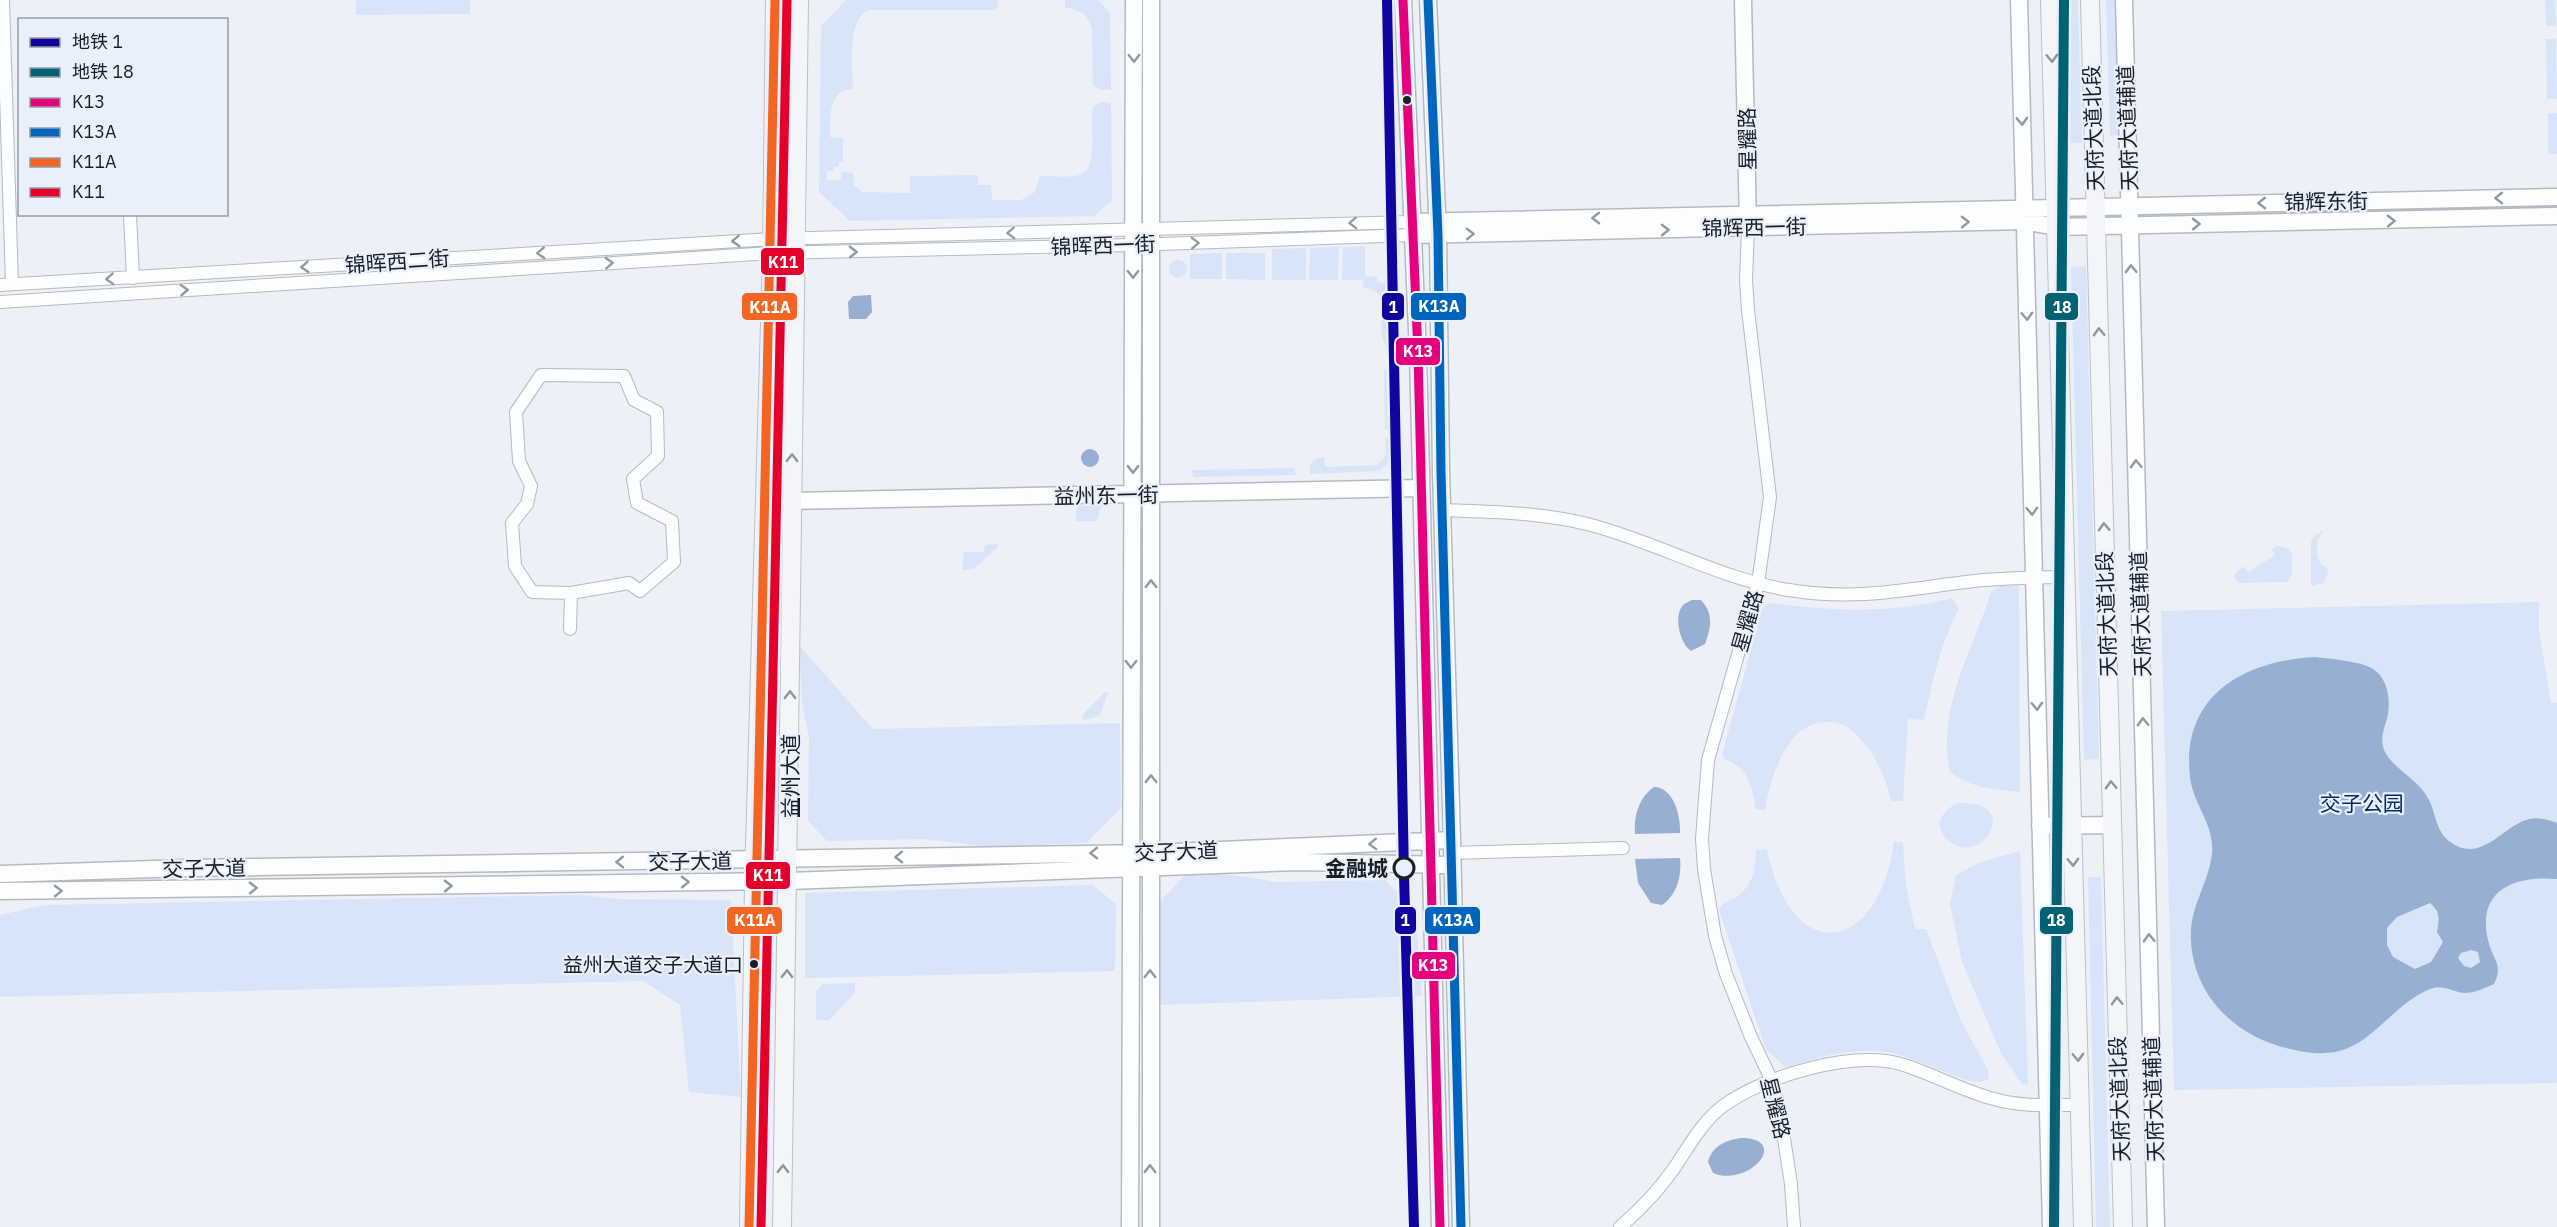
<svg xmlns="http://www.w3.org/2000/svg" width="2557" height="1227" font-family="'IBM Plex Sans','Noto Sans SC',sans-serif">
	<rect width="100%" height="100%" fill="#edf1f7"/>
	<!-- green -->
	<path fill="#d8e4f8" d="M356,0H470V14L356,15Z
		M846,0H998V6L994,10H869C846,19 853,67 853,89C827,90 831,118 830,137L843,138V162H839V167H834L833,171H827V180H841V172L853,173L854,185L862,192L910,193V176L978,175V185H991L992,200H1021L1035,192L1040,176C1052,176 1068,178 1079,175C1100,169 1089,125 1093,108L1100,102L1111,103L1112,200L1094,216L850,221L819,192L821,26Z
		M1065,0H1098L1110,13L1111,90H1100L1093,84L1092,28C1087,14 1080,9 1065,8Z
		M2064,0H2078L2082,143H2068Z
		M2106,0H2122L2125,135L2110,136Z
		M2545,0H2555L2556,26H2546Z
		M2546,39H2556L2557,99H2547Z
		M2548,113H2557V154H2548Z
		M1365,246V276L1377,277V282L1392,283V349C1374,343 1385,310 1380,295L1371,289L1363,287V280H1342L1343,247Z
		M1339,247L1338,280H1309L1310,248Z
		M1306,248V280H1272V249Z
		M1222,253V279H1190V254Z
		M1226,253H1265V280L1226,279Z
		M1169 269a9 9 0 1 1 18 0a9 9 0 1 1-18 0Z
		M2086,266L2099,759L2084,760L2071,267Z
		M1392,362L1394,430H1385L1384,371Z
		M1385,438H1392V460L1379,471L1310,474V464L1317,458L1324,457L1325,467L1377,465L1386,456Z
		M1294,468L1296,475L1193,477L1192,470Z
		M1102,505L1096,521H1076V509L1079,506Z
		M2324,530C2316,540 2315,551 2320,563L2329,570L2324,583L2311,586V543L2313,537Z
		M998,544V547L974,569L962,570L964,552H984L985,545Z
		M2277,546L2287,548L2292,554V574L2287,582L2238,583L2234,575L2243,566L2248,572L2275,555L2272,549Z
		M2019,585L2020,792C1993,789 1971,789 1950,771C1936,706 1974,650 1991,591L2001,586Z
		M1952,598L1959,609C1940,644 1933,681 1924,720L1908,719L1903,801H1891C1887,780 1877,759 1864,743C1855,732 1845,722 1830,722C1787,719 1771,776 1765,810L1756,809C1752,786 1749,768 1724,759L1722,754L1763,607L1771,603C1832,611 1892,614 1952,598Z
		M2539,602V630L2551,703H2557V1083L2174,1090L2161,611Z
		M799,645L873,729L1120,723L1121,808L1086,843L988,847L926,839L827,841L808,821L809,738L802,702Z
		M1105,692H1108L1100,716L1083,720V714Z
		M1959,803C2026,800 1979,873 1946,838C1932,824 1944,808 1959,803Z
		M1894,842H1903L1906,886L1915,929H1926L1961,1021L1988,1070L1989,1078C1987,1079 1984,1081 1981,1082C1963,1083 1914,1057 1892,1053C1857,1046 1818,1057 1786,1068L1766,1050L1719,910C1723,902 1730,901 1738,896C1754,884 1755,868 1756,850L1767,849C1791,967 1878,956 1894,842Z
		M2020,851L2028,1085L2022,1084L2000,1051L1962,962L1950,904L1956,875L1978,863Z
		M1189,871L1249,877L1276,882L1385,880L1415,910L1422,996L1160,1005L1157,904Z
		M2088,877H2101L2110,1227H2096Z
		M1093,885L1116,904L1115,971L805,978V893Z
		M582,895L619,899L731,900L741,1097L689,1092L680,1005L643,981L0,997V915L45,905Z
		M855,983V993L829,1020H816V991L823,984Z"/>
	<!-- water -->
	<path fill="#96afd3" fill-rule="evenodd" d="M871,295L872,312L866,319H849L848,302L853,296Z
		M1081 458a9 9 0 1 1 18 0a9 9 0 1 1-18 0Z
		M1692,600H1701C1714,614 1711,628 1705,644L1691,651C1680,644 1673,616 1683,605C1684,604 1691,600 1692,600Z
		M2315,657C2331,659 2360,661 2373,669C2389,679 2391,703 2387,719C2383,731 2379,742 2386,754C2398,772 2419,780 2429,800C2436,814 2436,831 2449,841C2480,865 2501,828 2526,820C2537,816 2547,820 2557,823V879C2515,875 2476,890 2488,940C2492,959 2504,964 2494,984C2486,988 2474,993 2464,993C2454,992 2442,985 2433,988C2399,1000 2380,1034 2348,1048C2333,1055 2311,1054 2295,1050C2240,1040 2194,999 2191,941C2189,906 2208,886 2212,854C2215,824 2193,805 2190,777C2181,696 2243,661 2315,657ZM2430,903C2441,912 2439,919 2437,932L2443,942L2431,962L2415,969L2393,957L2387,945V928L2397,917ZM2471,950L2478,952L2480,962L2471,968L2464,966L2458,958L2461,953Z
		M1654,787C1674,787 1681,817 1680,833L1635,834C1634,817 1638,798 1654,787Z
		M1680,858C1682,876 1677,895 1662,905L1651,903L1638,883L1635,859Z
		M1741,1138C1791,1138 1750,1188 1713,1173L1708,1162C1712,1146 1726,1140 1741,1138Z"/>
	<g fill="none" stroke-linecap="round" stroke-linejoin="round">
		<!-- street casing -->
		<g stroke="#b5bac0" stroke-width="14">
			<path id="street" d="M3,0L12,284
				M130,214L133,278
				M1748,228L1746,280L1748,310L1770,497L1758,584L1708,760L1702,839L1704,869L1715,936L1726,974L1751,1037L1772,1081L1780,1112L1791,1184L1794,1227
				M0,285L773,239L1411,222
				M0,302L772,253L1133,245L1411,235
				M1442,510C1492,512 1542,512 1591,525C1659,543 1720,579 1789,590C1862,602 1914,587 1984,580C2011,578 2038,577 2066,577
				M570,629L571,593L629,583L640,591L674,562L672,521L637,503L633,479L658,456L657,412L634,400L624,376L541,375L516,412L519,461L531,486L527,504L512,523L515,566L532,592L571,593
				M1452,853L1623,848
				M1620,1227C1641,1209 1659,1190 1675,1167C1689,1146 1702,1122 1723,1106C1764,1076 1854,1049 1904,1065C1935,1075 1963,1091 1994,1099C2021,1107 2052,1105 2080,1105"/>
		</g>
		<!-- secondary casing -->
		<g stroke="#b5bac0" stroke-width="19">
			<path id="secondary" d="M1403,0L1418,354L1440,1227
				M1428,0L1438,235L1441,472L1452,840L1461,1227
				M1743,0L1748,227
				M2019,0L2051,1227
				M2124,0L2156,1227
				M1411,222L2557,197
				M1411,235L2024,221L2056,227L2557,216
				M791,501L1421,488
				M2040,826L2112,825
				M0,874L185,868L1151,853L1452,840
				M0,891L789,881L1297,862L1452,865
				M1130,1227L1134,0
				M1151,1227V0"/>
		</g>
		<!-- primary casing -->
		<g stroke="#bbc0c8" stroke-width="20">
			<path id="primary" d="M2050,0L2083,1227
				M2090,0L2123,1227
				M749,1227L754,882L772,253L775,0
				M782,1227C791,818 791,409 799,0"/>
		</g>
		<!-- street -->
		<use href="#street" stroke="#fcfdfe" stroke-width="12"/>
		<!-- secondary -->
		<use href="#secondary" stroke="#fcfdfe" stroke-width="16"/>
		<!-- primary -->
		<use href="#primary" stroke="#f3f5f9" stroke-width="18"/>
		<!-- bus-1 casing -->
		<g stroke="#e9f0fb" stroke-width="14">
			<path id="bus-1" d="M1403,0L1418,354L1440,1227"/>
		</g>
		<!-- bus-2 casing -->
		<g stroke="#e9f0fb" stroke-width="14">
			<path id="bus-2" d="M1428,0L1438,235L1441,472L1461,1227"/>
		</g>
		<!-- bus-3 casing -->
		<g stroke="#e9f0fb" stroke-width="14">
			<path id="bus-3" d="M749,1227C755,818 770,409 775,0"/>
		</g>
		<!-- bus-4 casing -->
		<g stroke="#e9f0fb" stroke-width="14">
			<path id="bus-4" d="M761,1227C767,818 782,409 787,0"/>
		</g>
		<!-- bus-1 -->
		<use href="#bus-1" stroke="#e5007d" stroke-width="9"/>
		<!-- bus-2 -->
		<use href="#bus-2" stroke="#0065bd" stroke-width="9"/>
		<!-- bus-3 -->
		<use href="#bus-3" stroke="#f26522" stroke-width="9"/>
		<!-- bus-4 -->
		<use href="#bus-4" stroke="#e4002b" stroke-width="9"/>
		<!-- metro-1 casing -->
		<g stroke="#e9f0fb" stroke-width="15">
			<path id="metro-1" d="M1387,0L1404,875L1414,1227"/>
		</g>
		<!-- metro-2 casing -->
		<g stroke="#e9f0fb" stroke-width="15">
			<path id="metro-2" d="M2054,1227L2064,0"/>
		</g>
		<!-- metro-1 -->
		<use href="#metro-1" stroke="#10069f" stroke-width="10"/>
		<!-- metro-2 -->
		<use href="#metro-2" stroke="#006272" stroke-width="10"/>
	</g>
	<!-- one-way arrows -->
	<defs><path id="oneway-chevron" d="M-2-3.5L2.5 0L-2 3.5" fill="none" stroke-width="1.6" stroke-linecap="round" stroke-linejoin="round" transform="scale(1.5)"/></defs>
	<g stroke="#96999c">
		<use href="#oneway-chevron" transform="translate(1134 58) rotate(90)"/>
		<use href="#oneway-chevron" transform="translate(2022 121) rotate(88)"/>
		<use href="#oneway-chevron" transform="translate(2499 198) rotate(179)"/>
		<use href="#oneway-chevron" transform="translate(2262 203) rotate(179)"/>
		<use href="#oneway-chevron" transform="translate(1596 218) rotate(179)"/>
		<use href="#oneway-chevron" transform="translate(2391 221) rotate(-1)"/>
		<use href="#oneway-chevron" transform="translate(1965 222) rotate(-1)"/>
		<use href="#oneway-chevron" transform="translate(1353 223) rotate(178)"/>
		<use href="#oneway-chevron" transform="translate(2196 224) rotate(-1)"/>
		<use href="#oneway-chevron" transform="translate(1665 230) rotate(-1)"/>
		<use href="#oneway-chevron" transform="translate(1011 233) rotate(178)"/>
		<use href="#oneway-chevron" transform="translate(1470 234) rotate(-1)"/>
		<use href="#oneway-chevron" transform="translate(736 241) rotate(177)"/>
		<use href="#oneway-chevron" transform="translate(1195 243) rotate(-2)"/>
		<use href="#oneway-chevron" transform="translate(853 252) rotate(-1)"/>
		<use href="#oneway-chevron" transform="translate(541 253) rotate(177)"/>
		<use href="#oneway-chevron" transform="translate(609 263) rotate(-3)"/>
		<use href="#oneway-chevron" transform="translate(305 267) rotate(176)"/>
		<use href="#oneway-chevron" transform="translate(2131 269) rotate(-92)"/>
		<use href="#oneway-chevron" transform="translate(1133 274) rotate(90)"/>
		<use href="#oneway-chevron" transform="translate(110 279) rotate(177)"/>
		<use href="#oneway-chevron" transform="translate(184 290) rotate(-4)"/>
		<use href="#oneway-chevron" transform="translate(2027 316) rotate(88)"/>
		<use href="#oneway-chevron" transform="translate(2136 464) rotate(-92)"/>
		<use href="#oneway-chevron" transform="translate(1133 469) rotate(90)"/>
		<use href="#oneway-chevron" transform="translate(2032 511) rotate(88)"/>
		<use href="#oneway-chevron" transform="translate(1151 584) rotate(-90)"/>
		<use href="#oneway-chevron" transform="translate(1131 664) rotate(90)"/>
		<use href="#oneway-chevron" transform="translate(2037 706) rotate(88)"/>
		<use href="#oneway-chevron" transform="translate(2143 722) rotate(-92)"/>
		<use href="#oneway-chevron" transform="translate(1151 779) rotate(-90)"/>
		<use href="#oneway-chevron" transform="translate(1373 844) rotate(178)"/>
		<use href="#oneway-chevron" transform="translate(1094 853) rotate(179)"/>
		<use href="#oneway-chevron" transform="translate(899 857) rotate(179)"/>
		<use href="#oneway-chevron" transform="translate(620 862) rotate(179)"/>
		<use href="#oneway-chevron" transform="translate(685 882) rotate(-1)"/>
		<use href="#oneway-chevron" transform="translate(448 886) rotate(-1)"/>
		<use href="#oneway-chevron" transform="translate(253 888) rotate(-1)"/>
		<use href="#oneway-chevron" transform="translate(58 891) rotate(-1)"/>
		<use href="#oneway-chevron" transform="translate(2149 938) rotate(-92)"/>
		<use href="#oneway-chevron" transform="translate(1150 974) rotate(-90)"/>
		<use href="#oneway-chevron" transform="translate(1150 1169) rotate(-90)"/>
	</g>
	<g stroke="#91949a">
		<use href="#oneway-chevron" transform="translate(2052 58) rotate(88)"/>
		<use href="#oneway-chevron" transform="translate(2099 332) rotate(-92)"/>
		<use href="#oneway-chevron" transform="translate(792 458) rotate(-89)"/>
		<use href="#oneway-chevron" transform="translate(2104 527) rotate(-92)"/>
		<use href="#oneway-chevron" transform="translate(790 695) rotate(-90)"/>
		<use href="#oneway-chevron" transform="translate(2111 785) rotate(-92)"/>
		<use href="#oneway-chevron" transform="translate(2073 862) rotate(88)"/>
		<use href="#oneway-chevron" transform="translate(787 974) rotate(-89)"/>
		<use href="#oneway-chevron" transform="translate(2117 1001) rotate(-92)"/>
		<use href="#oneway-chevron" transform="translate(2078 1057) rotate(88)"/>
		<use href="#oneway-chevron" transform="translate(783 1169) rotate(-89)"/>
	</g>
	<!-- markers -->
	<g fill="#1a1e25" stroke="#e9f0fb" stroke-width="2">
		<circle cx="1407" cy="100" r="5"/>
		<circle cx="754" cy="964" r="5"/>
	</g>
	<circle fill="#e9f0fb" stroke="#1a1e25" stroke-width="3" cx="1404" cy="868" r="10"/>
	<g text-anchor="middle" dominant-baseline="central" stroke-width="4.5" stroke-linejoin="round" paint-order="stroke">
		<!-- bus labels -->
		<g font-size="20" fill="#1a1e25" stroke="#e9f0fb" text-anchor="end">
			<text x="743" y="964">益州大道交子大道口</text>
		</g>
		<!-- street labels -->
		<g font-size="21" fill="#1a1e25" stroke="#e9f0fb">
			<text transform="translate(2093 128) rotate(-92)">天府大道北段</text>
			<text transform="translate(2127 128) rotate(-92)">天府大道辅道</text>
			<text transform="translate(1747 139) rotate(-91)">星耀路</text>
			<text transform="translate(2326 201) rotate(-1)">锦辉东街</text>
			<text transform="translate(1754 227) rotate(-1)">锦辉西一街</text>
			<text transform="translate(1103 245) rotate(-2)">锦晖西一街</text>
			<text transform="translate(397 261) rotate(-4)">锦晖西二街</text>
			<text transform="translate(1106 495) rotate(-1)">益州东一街</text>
			<text transform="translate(2106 614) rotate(-92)">天府大道北段</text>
			<text transform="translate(2140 614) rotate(-92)">天府大道辅道</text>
			<text transform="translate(1747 621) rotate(-74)">星耀路</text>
			<text transform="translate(790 776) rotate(-90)">益州大道</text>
			<text transform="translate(1176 851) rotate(-2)">交子大道</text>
			<text transform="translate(690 861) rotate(-1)">交子大道</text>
			<text transform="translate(204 868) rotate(-1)">交子大道</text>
			<text transform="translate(2119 1099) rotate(-92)">天府大道北段</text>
			<text transform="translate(2153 1099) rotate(-92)">天府大道辅道</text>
			<text transform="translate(1776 1108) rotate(76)">星耀路</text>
		</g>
		<!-- park labels -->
		<g font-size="21" fill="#002a64" stroke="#e9f0fb">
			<text x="2362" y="803">交子公园</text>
		</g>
		<!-- stop labels -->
		<g font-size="21" font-weight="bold" fill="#1a1e25" stroke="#e9f0fb" text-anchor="end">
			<text x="1388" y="868">金融城</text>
		</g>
	</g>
	<g stroke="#e9f0fb" stroke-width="2">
		<rect x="760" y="247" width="45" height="29" rx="6" fill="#e4002b"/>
		<rect x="1410" y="292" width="57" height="29" rx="6" fill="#0065bd"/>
		<rect x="2044" y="292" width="35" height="29" rx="6" fill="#006272"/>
		<rect x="1381" y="292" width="24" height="29" rx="6" fill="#10069f"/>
		<rect x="741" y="292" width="57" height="29" rx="6" fill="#f26522"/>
		<rect x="1395" y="337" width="46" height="29" rx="6" fill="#e5007d"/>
		<rect x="745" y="861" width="46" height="29" rx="6" fill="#e4002b"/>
		<rect x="1424" y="906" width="57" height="29" rx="6" fill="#0065bd"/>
		<rect x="726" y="906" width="57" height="29" rx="6" fill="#f26522"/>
		<rect x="2039" y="906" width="35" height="29" rx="6" fill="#006272"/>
		<rect x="1394" y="906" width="23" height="29" rx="6" fill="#10069f"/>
		<rect x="1411" y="951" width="45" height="29" rx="6" fill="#e5007d"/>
	</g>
	<g font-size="16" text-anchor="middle" font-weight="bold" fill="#fff">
		<text x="783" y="268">K11</text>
		<text x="1439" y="312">K13A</text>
		<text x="2062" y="313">18</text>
		<text x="1393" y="313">1</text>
		<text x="770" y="313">K11A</text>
		<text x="1418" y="357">K13</text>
		<text x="768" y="881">K11</text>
		<text x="1453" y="926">K13A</text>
		<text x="755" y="926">K11A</text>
		<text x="2056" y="926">18</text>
		<text x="1405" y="926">1</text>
		<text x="1433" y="971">K13</text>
	</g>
	<!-- legend -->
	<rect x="18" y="18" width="210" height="198" fill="#e9f0fb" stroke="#969ca5" stroke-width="1.5"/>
	<rect x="30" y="38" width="30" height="9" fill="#10069f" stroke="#969ca5" stroke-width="1.5"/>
	<text x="72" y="48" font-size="18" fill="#1a1e25">地铁 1</text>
	<rect x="30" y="68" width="30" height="9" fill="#006272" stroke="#969ca5" stroke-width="1.5"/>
	<text x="72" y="78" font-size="18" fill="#1a1e25">地铁 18</text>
	<rect x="30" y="98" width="30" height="9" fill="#e5007d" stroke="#969ca5" stroke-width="1.5"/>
	<text x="72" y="108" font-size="18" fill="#1a1e25">K13</text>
	<rect x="30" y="128" width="30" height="9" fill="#0065bd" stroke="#969ca5" stroke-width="1.5"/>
	<text x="72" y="138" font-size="18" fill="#1a1e25">K13A</text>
	<rect x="30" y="158" width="30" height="9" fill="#f26522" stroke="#969ca5" stroke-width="1.5"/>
	<text x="72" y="168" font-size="18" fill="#1a1e25">K11A</text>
	<rect x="30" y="188" width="30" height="9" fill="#e4002b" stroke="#969ca5" stroke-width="1.5"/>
	<text x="72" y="198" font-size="18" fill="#1a1e25">K11</text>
</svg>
